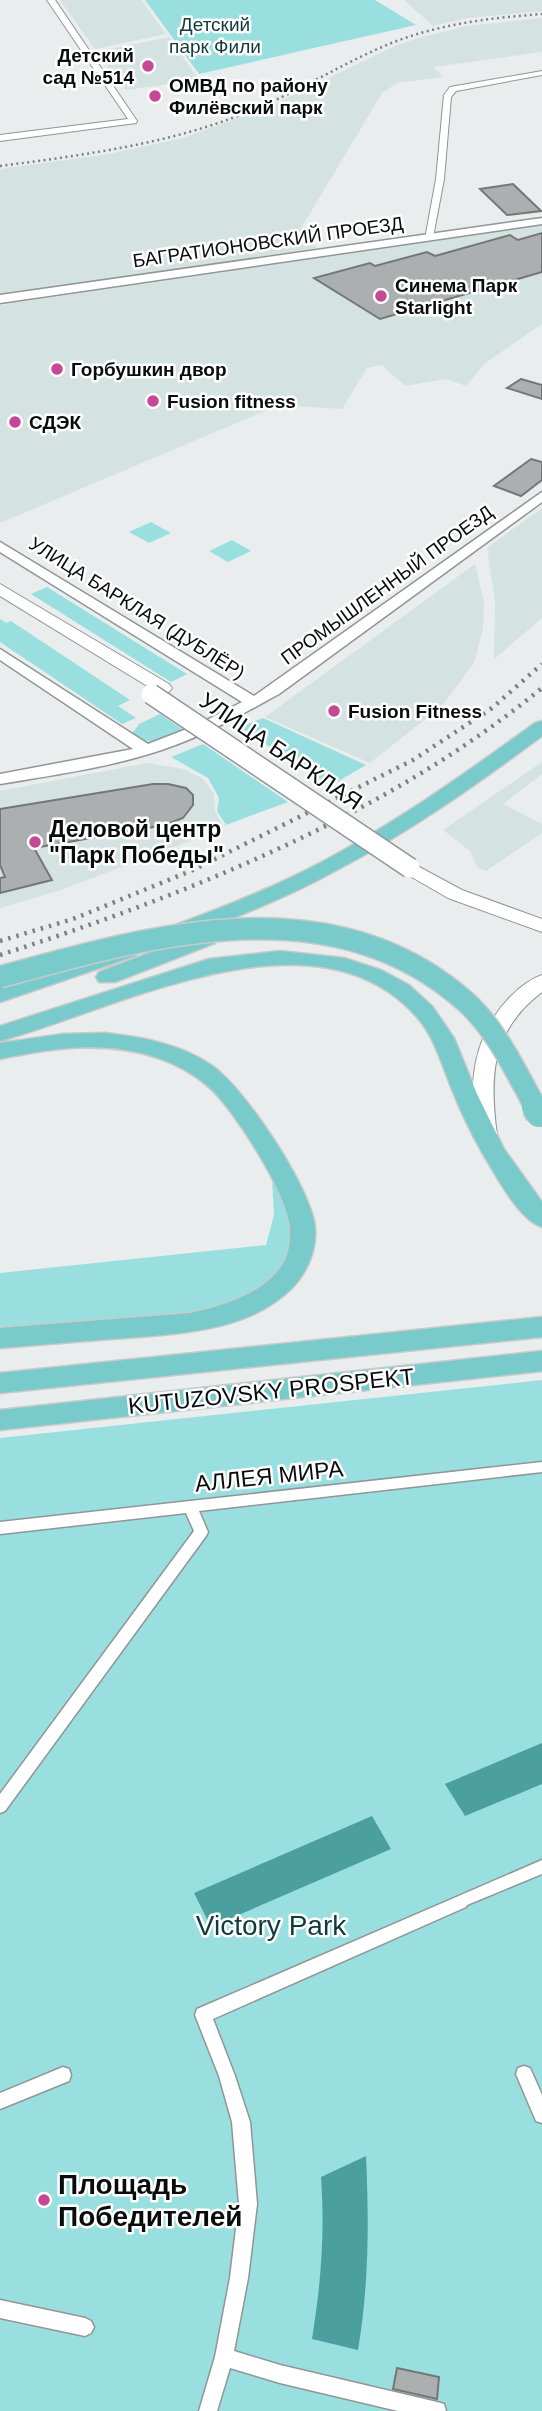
<svg xmlns="http://www.w3.org/2000/svg" width="542" height="2411" font-family="Helvetica,sans-serif">
	<rect width="100%" height="100%" fill="#e9eded"/>
	<!-- built -->
	<path fill="#d5e2e2" d="M60,0H141L166,34L95,49Z
		M404,0H542V11L468,18L433,26Z
		M542,18V52L433,67L444,77L397,83L382,93L301,228L317,248L0,295V169L109,154L183,138L268,107L395,46L418,38L467,26Z
		M169,37L199,80L126,90L96,52Z
		M542,225V324L484,364L466,386L446,379L405,386L382,365L367,368L342,409L279,405L0,523V305Z
		M542,508V618L494,659L495,602L487,548Z
		M475,564L484,602L483,629L474,663L442,706L370,763L265,717Z
		M542,762V774L503,804L542,824V833L486,871L477,867L470,851L443,830Z
		M147,763L184,769L203,779L214,794L215,811L224,828L61,890L0,908V791Z"/>
	<!-- green -->
	<path fill="#9adfdf" d="M145,0H375L416,25L199,74Z
		M151,522L171,533L149,543L129,532Z
		M232,540L251,551L228,562L209,551Z
		M47,587L187,674L171,682L31,594Z
		M0,619L6,623L11,621L130,700L118,706L136,718L122,724L0,642Z
		M160,714L185,731C164,741 148,747 127,734L134,731L139,724Z
		M263,718L366,765L330,786L240,727Z
		M203,744L288,802L226,825L217,811L219,798L208,778L171,757Z
		M272,1177L291,1212L294,1228L288,1263L261,1293L207,1313L0,1328V1273L266,1245L274,1215Z
		M542,1380V2411H0V1438Z"/>
	<!-- water -->
	<path fill="#4b9f9f" d="M542,1743V1784L465,1816L445,1784Z
		M372,1816L391,1849L211,1927L194,1893Z
		M366,2156C369,2221 369,2285 358,2350L312,2339C321,2282 325,2235 321,2177Z"/>
	<!-- building -->
	<path fill="#acafaf" stroke="#747777" stroke-width="2" d="M513,184L541,211L507,215L480,189Z
		M542,233V272L380,319L314,278L370,263L375,266L427,252L435,256L510,235L518,240Z
		M521,379L542,385V399L507,388Z
		M531,459L542,462V480L521,496L494,486Z
		M153,784H168L186,788L193,795V805L183,818L165,825L34,848L52,880L0,893V878L5,877L0,865V809Z
		M397,2368L439,2377L437,2399L393,2389Z"/>
	<g fill="none" stroke-linecap="round" stroke-linejoin="round">
		<!-- pedestrian casing -->
		<g stroke="#919595" stroke-width="3">
			<path id="pedestrian" d="M542,1462V1472L199,1511L208,1532L206,1536L5,1811L0,1813V1794L194,1531L186,1513L0,1534V1522Z
				M542,1860V1874L467,1905L466,1907L213,2019L235,2076L250,2122L257,2204L248,2278L234,2351L280,2365L437,2402L444,2404L446,2411H398L280,2383L230,2368L217,2411H199L215,2357L230,2278L239,2204L232,2122L219,2076L195,2015L197,2009Z
				M524,2066L530,2068L542,2095V2123L536,2121L516,2074L518,2068Z
				M63,2067L69,2069L71,2075L69,2081L0,2109V2093Z
				M0,2300L85,2318L91,2321L94,2327L91,2333L85,2336L0,2318Z"/>
		</g>
		<!-- minor casing -->
		<g stroke="#919595" stroke-width="2">
			<path id="minor" d="M47,0H55L137,121L136,123L0,141V135L128,119Z
				M542,71V75L456,91L451,97L444,179L433,237L425,239L436,179L444,95L450,87Z"/>
		</g>
		<!-- tertiary casing -->
		<g stroke="#919595" stroke-width="3">
			<path id="tertiary" d="M542,218V224L0,303V295Z
				M542,492V502L279,694C246,712 213,731 178,744C121,766 60,774 0,784V774L133,749L0,660V649L148,744L197,725L242,702L0,552V542L254,696Z"/>
		</g>
		<!-- secondary casing -->
		<g stroke="#919595" stroke-width="2">
			<path id="secondary" d="M0,584L169,684L172,688L169,692H157L0,596Z
				M410,862L462,890L542,919V932L448,898L403,872L400,868Z
				M542,975V992C491,1031 489,1076 497,1135L494,1140L486,1143L478,1140L475,1135C469,1083 472,1037 510,997C519,988 530,979 542,975Z"/>
		</g>
		<!-- primary casing -->
		<g stroke="#c9caca" stroke-width="3">
			<path id="primary" d="M542,721V736C476,785 408,833 335,871C286,898 234,918 183,938H167L164,933L167,928C219,909 271,889 320,863C396,823 466,773 535,723Z
				M207,931L215,933L218,938L215,943L115,982H99L96,977L99,972Z
				M127,944L135,946L138,951L135,956L0,1002V987Z
				M280,951L344,958L381,970L409,985L432,1006L454,1038L477,1094L504,1149L542,1202V1227C519,1220 495,1174 483,1154C471,1133 460,1110 451,1087C441,1062 434,1036 416,1016C314,902 118,1009 0,1041V1026L209,959Z
				M105,1033C142,1037 180,1044 211,1065C244,1087 311,1188 315,1227C317,1250 307,1273 291,1289C245,1334 170,1334 111,1339C74,1342 37,1345 0,1348V1328L191,1313C223,1306 264,1294 283,1264C289,1254 291,1240 290,1228C288,1194 234,1109 209,1087C194,1074 176,1064 158,1058C107,1040 52,1048 0,1059V1043L63,1034Z
				M542,1317V1337L0,1393V1373Z
				M542,1351V1371L0,1430V1410Z"/>
		</g>
		<!-- pedestrian -->
		<use href="#pedestrian" fill="#fff" fill-rule="evenodd"/>
		<!-- minor -->
		<use href="#minor" fill="#fff" fill-rule="evenodd"/>
		<!-- tertiary -->
		<use href="#tertiary" fill="#fff" fill-rule="evenodd"/>
		<!-- secondary -->
		<use href="#secondary" fill="#fff" fill-rule="evenodd"/>
		<!-- primary -->
		<use href="#primary" fill="#79caca" fill-rule="evenodd"/>
		<!-- rail-far1 -->
		<path stroke="#7d8080" stroke-width="2.5" stroke-dasharray="2 3.5" stroke-linecap="butt" d="M0,166C84,155 169,144 248,112C294,94 336,67 382,47C432,25 487,18 542,14"/>
		<!-- rail -->
		<path stroke="#7d8080" stroke-width="4.5" stroke-dasharray="2.5 6" stroke-linecap="butt" d="M0,941L73,919L193,870L413,760L492,708L542,664
			M0,955C189,894 387,815 542,688"/>
		<!-- secondary-bridge casing -->
		<g stroke="#919595" stroke-width="22" stroke-linecap="butt">
			<path id="secondary-bridge" d="M151,694L410,868"/>
		</g>
		<!-- primary-bridge-far1 casing -->
		<g stroke="#c9caca" stroke-width="24" stroke-linecap="butt">
			<path id="primary-bridge-far1" d="M0,977C152,935 333,883 466,1002C497,1030 516,1072 536,1108"/>
		</g>
		<!-- primary-bridge casing -->
		<g stroke="#c9caca" stroke-width="29" stroke-linecap="butt">
			<path id="primary-bridge" d="M535,1107L539,1114"/>
		</g>
		<!-- secondary-bridge -->
		<use href="#secondary-bridge" stroke="#fff" stroke-width="19"/>
		<!-- primary-bridge-far1 -->
		<use href="#primary-bridge-far1" stroke="#79caca" stroke-width="21"/>
		<!-- primary-bridge -->
		<use href="#primary-bridge" stroke="#79caca" stroke-width="26"/>
	</g>
	<!-- markers -->
	<g fill="#c54795" stroke="#fff" stroke-width="2.5">
		<circle cx="148" cy="66" r="7"/>
		<circle cx="155" cy="96" r="7"/>
		<circle cx="381" cy="296" r="7"/>
		<circle cx="57" cy="369" r="7"/>
		<circle cx="153" cy="401" r="7"/>
		<circle cx="15" cy="422" r="7"/>
		<circle cx="334" cy="711" r="7"/>
		<circle cx="35" cy="842" r="7"/>
		<circle cx="44" cy="2200" r="7"/>
	</g>
	<g text-anchor="middle" dominant-baseline="central" stroke-width="5" stroke-linejoin="round" paint-order="stroke">
		<!-- far-park labels -->
		<g font-size="19" fill="#113a3a" stroke="#fff">
			<text x="215" y="24">Детский<tspan x="215" dy="22">парк Фили</tspan></text>
		</g>
		<!-- far-poi labels -->
		<g font-size="19" font-weight="bold" fill="#0a0c0c" stroke="#fff" text-anchor="start">
			<text x="134" y="55" text-anchor="end">Детский<tspan x="134" dy="22">сад №514</tspan></text>
			<text x="169" y="85">ОМВД по району<tspan x="169" dy="22">Филёвский парк</tspan></text>
			<text x="395" y="285">Синема Парк<tspan x="395" dy="22">Starlight</tspan></text>
			<text x="71" y="369">Горбушкин двор</text>
			<text x="167" y="401">Fusion fitness</text>
			<text x="29" y="422">СДЭК</text>
			<text x="348" y="711">Fusion Fitness</text>
		</g>
		<!-- far-street labels -->
		<g font-size="19" fill="#0a0c0c" stroke="#fff">
			<text transform="translate(268 242) rotate(-8)">БАГРАТИОНОВСКИЙ ПРОЕЗД</text>
			<text transform="translate(387 585) rotate(-36)">ПРОМЫШЛЕННЫЙ ПРОЕЗД</text>
			<text transform="translate(137 608) rotate(32)">УЛИЦА БАРКЛАЯ (ДУБЛЁР)</text>
		</g>
		<!-- street labels -->
		<g font-size="23" fill="#0a0c0c" stroke="#fff">
			<text transform="translate(281 751) rotate(34)">УЛИЦА БАРКЛАЯ</text>
			<text transform="translate(271 1391) rotate(-6)">KUTUZOVSKY PROSPEKT</text>
			<text transform="translate(269 1476) rotate(-6)">АЛЛЕЯ МИРА</text>
		</g>
		<!-- poi labels -->
		<g font-size="23" font-weight="bold" fill="#0a0c0c" stroke="#fff" text-anchor="start">
			<text x="49" y="829">Деловой центр<tspan x="49" dy="26">"Парк Победы"</tspan></text>
		</g>
		<!-- near-park labels -->
		<g font-size="28" fill="#113a3a" stroke="#fff">
			<text x="271" y="1925">Victory Park</text>
		</g>
		<!-- near-poi labels -->
		<g font-size="28" font-weight="bold" fill="#0a0c0c" stroke="#fff" text-anchor="start">
			<text x="58" y="2184">Площадь<tspan x="58" dy="32">Победителей</tspan></text>
		</g>
	</g>
</svg>
